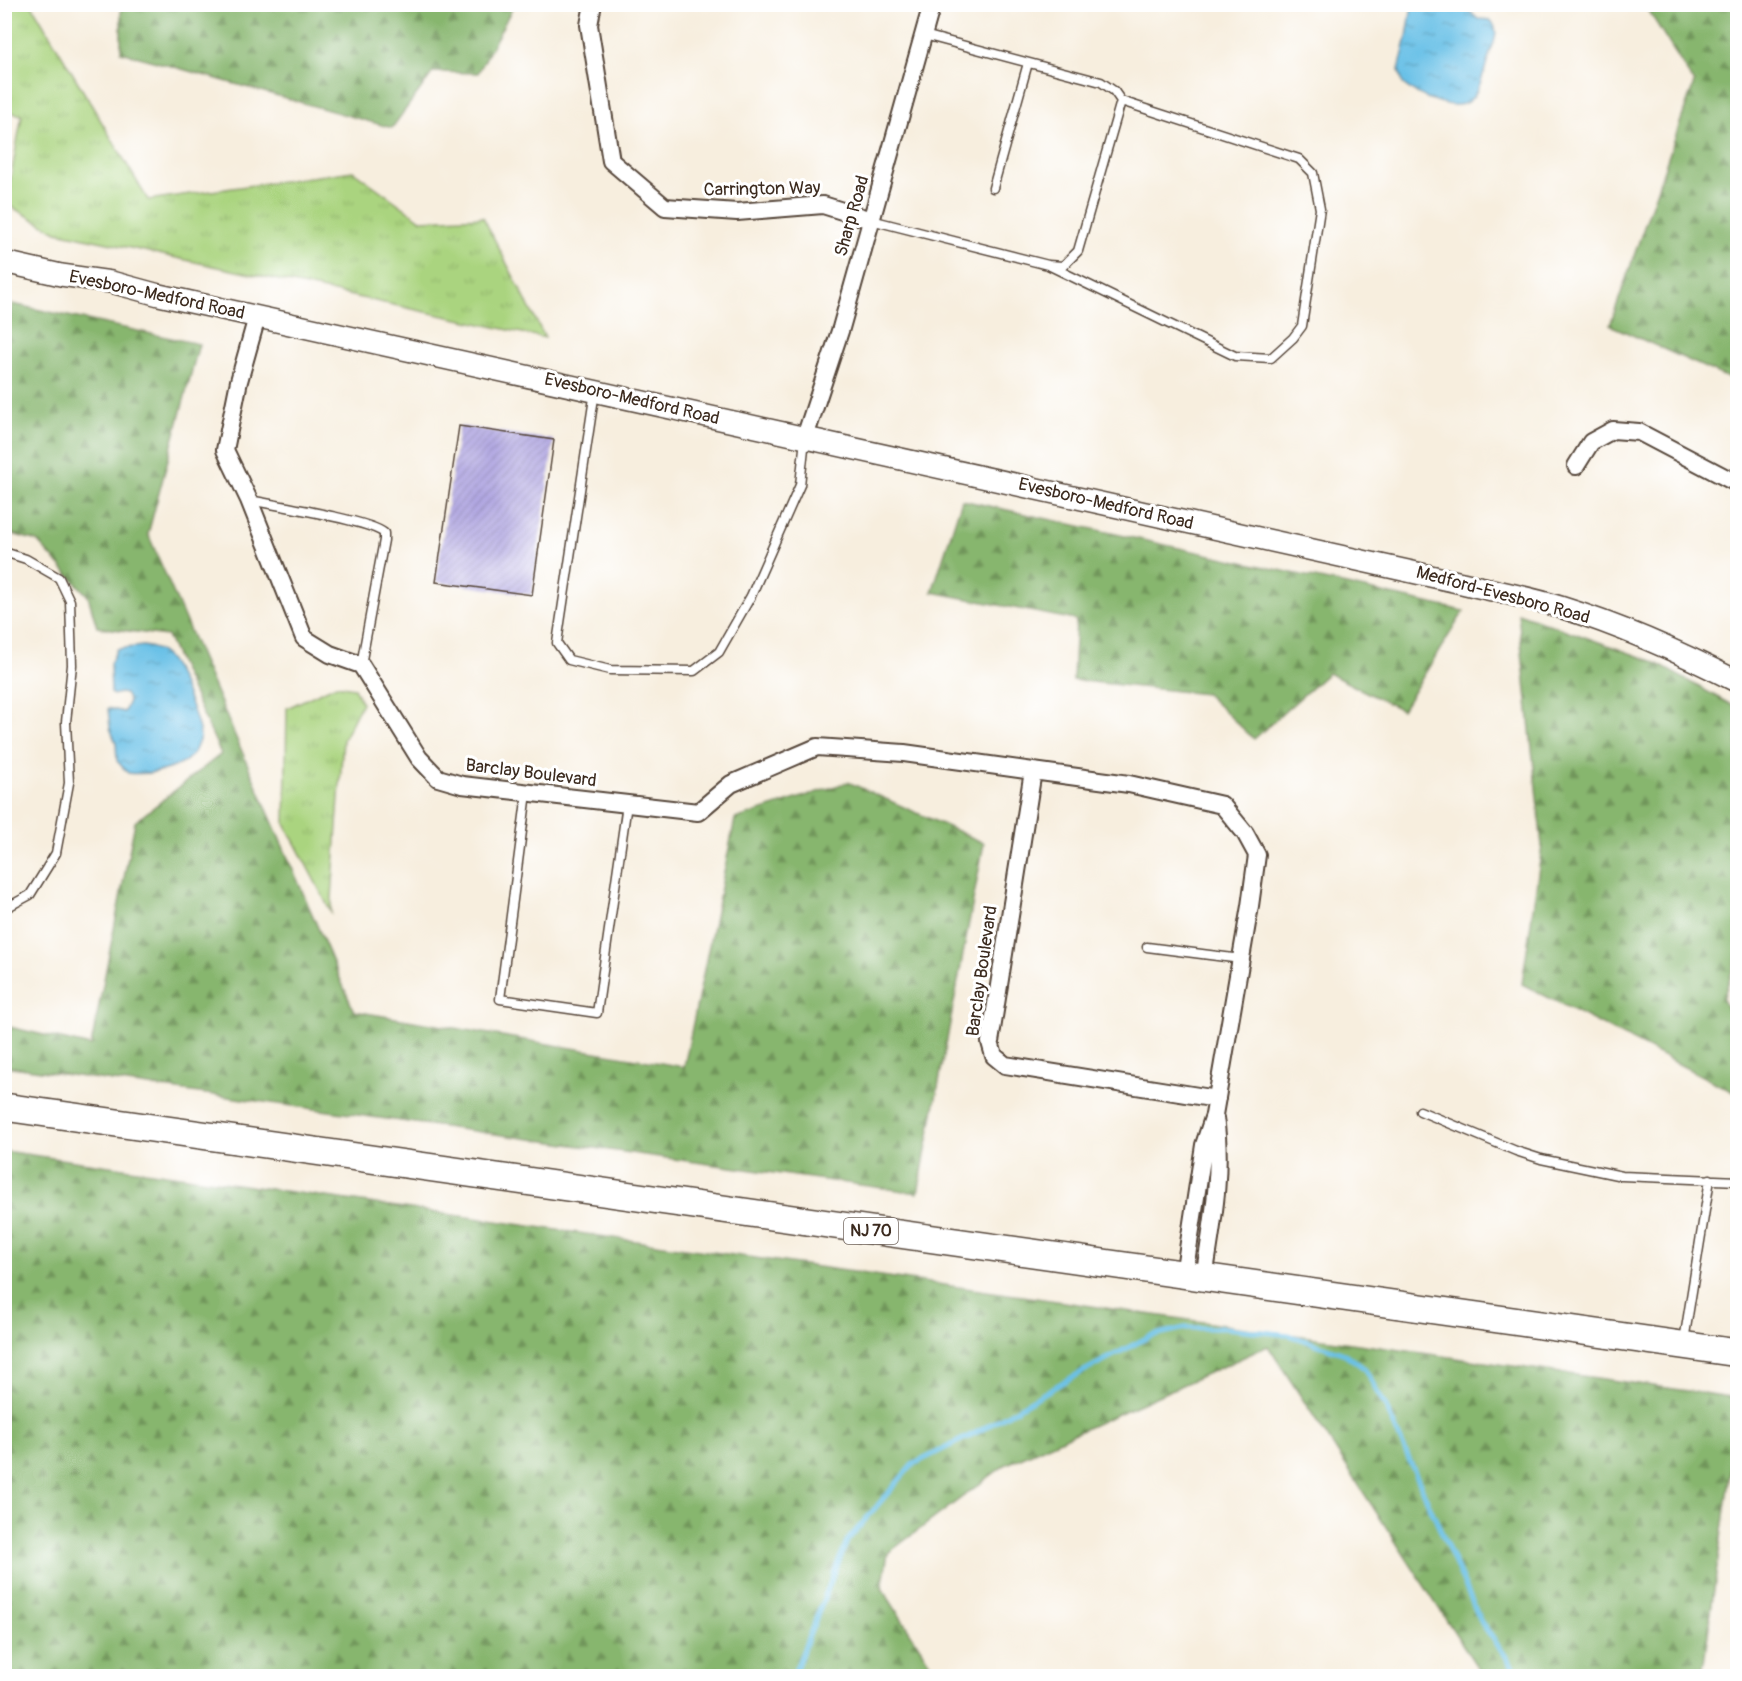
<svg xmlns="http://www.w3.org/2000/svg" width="1742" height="1681" font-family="Pangolin,sans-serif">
	<defs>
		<pattern id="grass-tufts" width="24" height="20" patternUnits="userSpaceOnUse" patternTransform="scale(1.5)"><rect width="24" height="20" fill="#aad47f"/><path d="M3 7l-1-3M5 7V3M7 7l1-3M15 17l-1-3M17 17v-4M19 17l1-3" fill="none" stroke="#93b66d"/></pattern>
		<pattern id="forest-firs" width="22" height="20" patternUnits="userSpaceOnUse" patternTransform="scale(1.5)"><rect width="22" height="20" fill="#87b66e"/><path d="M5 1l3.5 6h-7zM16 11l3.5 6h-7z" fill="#70945a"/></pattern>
		<pattern id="water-ripples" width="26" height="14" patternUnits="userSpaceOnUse" patternTransform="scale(1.5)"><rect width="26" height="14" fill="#6ac1e7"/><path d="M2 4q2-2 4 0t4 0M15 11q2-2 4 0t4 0" fill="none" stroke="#589dbb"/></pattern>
		<pattern id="building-hatch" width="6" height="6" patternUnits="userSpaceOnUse" patternTransform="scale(1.5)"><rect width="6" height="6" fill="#a79cdf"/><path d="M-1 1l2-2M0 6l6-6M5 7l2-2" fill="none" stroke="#897fb4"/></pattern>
	</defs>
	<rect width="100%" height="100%" fill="#fff"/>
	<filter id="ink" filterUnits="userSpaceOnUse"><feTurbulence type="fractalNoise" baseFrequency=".0167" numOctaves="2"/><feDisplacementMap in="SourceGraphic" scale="12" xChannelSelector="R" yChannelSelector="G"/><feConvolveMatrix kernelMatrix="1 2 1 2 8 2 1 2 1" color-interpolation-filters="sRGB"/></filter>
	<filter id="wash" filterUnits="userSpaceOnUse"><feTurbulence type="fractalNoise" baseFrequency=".008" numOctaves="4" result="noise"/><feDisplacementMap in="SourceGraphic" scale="24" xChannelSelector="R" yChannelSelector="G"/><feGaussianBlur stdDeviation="1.35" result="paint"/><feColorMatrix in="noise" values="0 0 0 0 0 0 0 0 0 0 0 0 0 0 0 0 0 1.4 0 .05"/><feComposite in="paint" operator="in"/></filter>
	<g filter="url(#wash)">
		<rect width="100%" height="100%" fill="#f7eede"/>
		<!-- grass -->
		<path fill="url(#grass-tufts)" stroke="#727f4e" stroke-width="1.5" d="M5,4L32,5L148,200L353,171L421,220L483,217L545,338L57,232L6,204L22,115L5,111Z
			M336,685L354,688L362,703L343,740L331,912L285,824L287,708Z"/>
		<!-- forest -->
		<path fill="url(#forest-firs)" stroke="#617046" stroke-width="1.5" d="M121,5V4L514,5L478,73L433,72L392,128L121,52Z
			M1645,5H1737V382L1610,325L1694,83Z
			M12,304L199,344L148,534L354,1011L684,1067L735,819L848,782L984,843L918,1193L5,1066V1026L91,1046L135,822L221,754L167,636L97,627L88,596L37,541L5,532L4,353Z
			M962,500L1464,611L1402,710L1328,673L1254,739L1206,694L1073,680L1076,620L932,592Z
			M1518,613L1652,661L1737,708L1738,953L1723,999L1737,1032V1094L1522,984L1542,846Z
			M4,1151L1737,1398V1421L1704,1663L1700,1676H1483L1268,1346L1005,1465L888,1553L882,1588L938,1676H5Z"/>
		<!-- water -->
		<path fill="url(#water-ripples)" stroke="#527682" stroke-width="1.5" d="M1412,5H1463L1478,19C1484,20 1491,18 1494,25C1499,34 1492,47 1489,56C1484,70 1481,88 1471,99C1457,115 1416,95 1403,84L1399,70L1407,37Z
			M143,646C151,647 159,649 165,655C177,665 199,721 200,737C198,743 196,750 192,755C178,771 147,775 128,773L117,761L116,743L110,728L108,708L124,712L129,701L125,694L120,693L113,695L111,693L110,664L117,649Z"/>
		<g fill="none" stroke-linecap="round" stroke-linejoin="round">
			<!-- stream -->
			<path stroke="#6ac1e7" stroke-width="5" d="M793,1676L847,1541L912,1465L981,1430L1065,1381L1150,1336L1185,1328H1227L1289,1335L1345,1354L1364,1368L1385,1405L1481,1622L1520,1676"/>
		</g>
		<g id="blocks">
			<!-- building -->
			<path fill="url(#building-hatch)" d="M459,426L554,440L532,595L436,582Z"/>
		</g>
	</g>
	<g filter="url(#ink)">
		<use href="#blocks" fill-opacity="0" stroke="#57473b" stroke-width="1.5"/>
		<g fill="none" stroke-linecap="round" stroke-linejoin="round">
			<!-- service casing -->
			<g stroke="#57473b" stroke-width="11">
				<path id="service" d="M993,188L1028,63
					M871,220L1048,265L1063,266L1078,251L1121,101L1114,91L1101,82L924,35
					M1048,265L1235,356L1271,358L1293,338L1302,326L1320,209L1313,173L1299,159L1121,101
					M595,391L557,643L569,660L610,670L694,671L719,652L751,596L800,485L805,439
					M249,500C274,505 369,520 384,533V540L361,665
					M4,552L26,559L59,578L70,601L72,665L66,722L69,783L56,853L30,895L4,909
					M527,793L500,999L597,1013L627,804
					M1147,947L1241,959
					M1420,1111L1516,1151L1541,1159L1622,1176L1738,1181
					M1684,1341L1710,1179"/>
			</g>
			<!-- minor casing -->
			<g stroke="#57473b" stroke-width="20">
				<path id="minor" d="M593,4L589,25L611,161L665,207L737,212L823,205L871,220
					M257,317L239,381L225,450L249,500L304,638L330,654L361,665L419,758L438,778L462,785L698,812L731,784L817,747L904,753L1033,771
					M805,437L841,328L932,4
					M1576,466L1591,442L1613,430L1639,432L1738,484
					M1184,1275L1204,1145L1214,1115L1250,906L1257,855L1245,833L1222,805L1129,784L1033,771L990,1042L994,1056L1005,1065L1217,1099
					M1204,1278C1212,1226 1223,1170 1215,1118"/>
			</g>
			<!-- tertiary casing -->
			<g stroke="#57473b" stroke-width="24">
				<path id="tertiary" d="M4,262L61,275L111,282L159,295L1462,583C1494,591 1528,597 1560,607C1621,626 1680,652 1738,682"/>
			</g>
			<!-- trunk casing -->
			<g stroke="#57473b" stroke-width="30">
				<path id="trunk" d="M4,1107L1738,1353"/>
			</g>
			<!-- service -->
			<use href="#service" stroke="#fff" stroke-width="8"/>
			<!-- minor -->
			<use href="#minor" stroke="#fff" stroke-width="16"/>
			<!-- tertiary -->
			<use href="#tertiary" stroke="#fff" stroke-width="21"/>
			<!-- trunk -->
			<use href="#trunk" stroke="#fff" stroke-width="27"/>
		</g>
	</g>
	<g text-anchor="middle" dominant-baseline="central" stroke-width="6" stroke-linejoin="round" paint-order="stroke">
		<!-- shield labels -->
		<rect fill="#fff" stroke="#766a62" stroke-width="1.5" x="844" y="1218" width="54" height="26" rx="4.5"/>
		<g font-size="16" font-weight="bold" fill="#3b2a1e">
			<text x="871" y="1231">NJ 70</text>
		</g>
		<!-- street labels -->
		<g font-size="18" fill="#3b2a1e" stroke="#fff">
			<text transform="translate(762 189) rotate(-1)">Carrington Way</text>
			<text transform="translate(852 216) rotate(-74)">Sharp Road</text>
			<text transform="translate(157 295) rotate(12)">Evesboro-Medford Road</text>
			<text transform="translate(632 399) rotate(13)">Evesboro-Medford Road</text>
			<text transform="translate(1106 504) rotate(13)">Evesboro-Medford Road</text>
			<text transform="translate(1503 595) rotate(15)">Medford-Evesboro Road</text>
			<text transform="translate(531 773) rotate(7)">Barclay Boulevard</text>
			<text transform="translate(982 971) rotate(-82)">Barclay Boulevard</text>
		</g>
	</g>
	<!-- margin -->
	<rect width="1742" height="1681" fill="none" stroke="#fff" stroke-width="24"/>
</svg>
